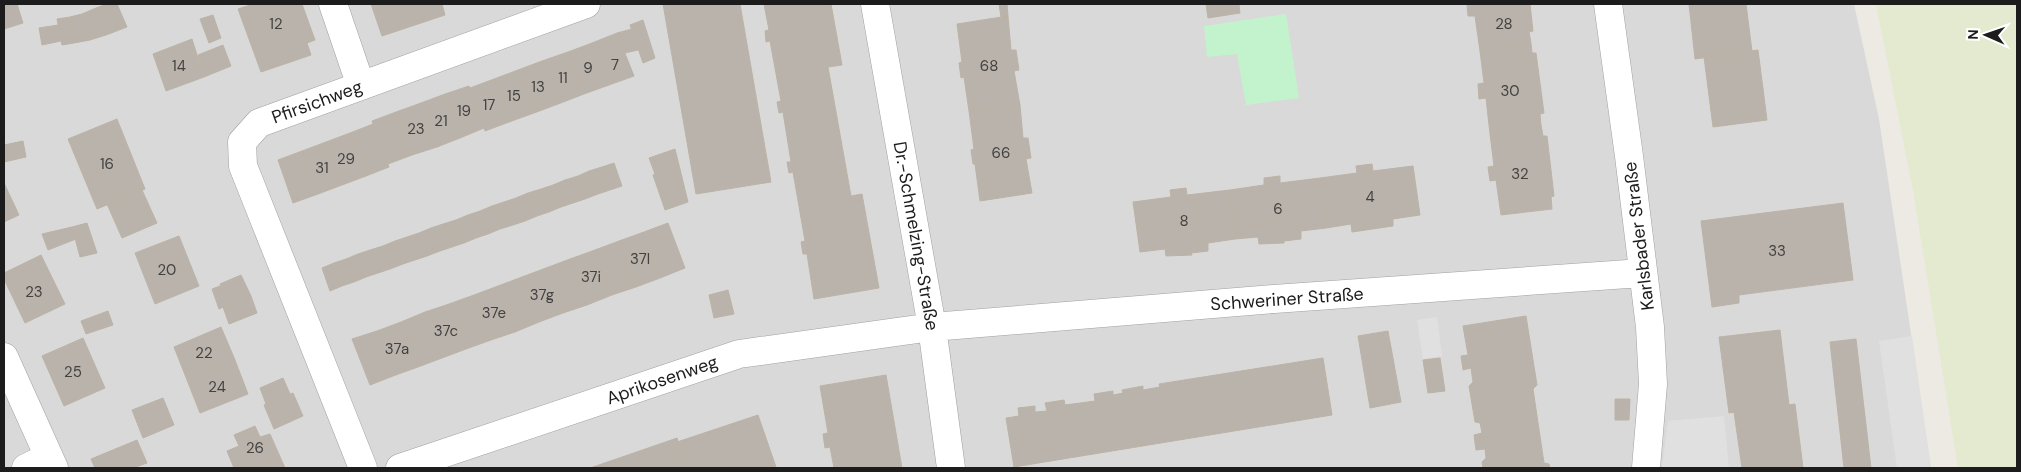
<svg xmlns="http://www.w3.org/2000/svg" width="2021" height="472" font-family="'DM Sans',sans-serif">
	<rect width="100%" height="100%" fill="#eceae2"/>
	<!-- residential -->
	<path fill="#dad9d9" d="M4,4H1854L1879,119L1931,468H4Z"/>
	<!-- farmland -->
	<path fill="#e4eacf" d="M1876,4H2017V468H1958L1913,190Z"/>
	<!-- park -->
	<path fill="#c2f3cd" d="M1286,14L1299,98L1246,105L1237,54L1207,57L1204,26Z"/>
	<!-- parking -->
	<path fill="#e0e0e0" d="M1437,317L1442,356L1423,359L1417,320Z
		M1912,336L1931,468H1897L1879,341Z
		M1724,416L1729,468H1662L1668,421Z"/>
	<!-- building -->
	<path fill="#b9b3ac" stroke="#bcb3a6" d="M4,4H17L23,23L4,29Z
		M107,4H117L127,27L106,35L96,8Z
		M253,4H302L315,40L307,43L311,55L261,72L238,9Z
		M371,4H442L445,15L382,36Z
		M663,4H740L771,182L696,194Z
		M764,4H831L842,65L828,67L851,196L862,194L879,288L814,299L807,254H803L801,242L805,241L793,172L789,173L787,162H791L783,112L779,113L777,102L781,101L770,41L766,42L765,31L769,30Z
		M999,4H1007L1008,16L1001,17Z
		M1206,4H1239L1240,13L1208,18Z
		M1467,4H1530L1533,31L1529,32L1531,43L1480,51L1475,16H1468Z
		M1689,4H1746L1752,51L1695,59Z
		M96,8L106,35L90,40L82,14Z
		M82,14L90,40L74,43L70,17Z
		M213,15L221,38L209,43L200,19Z
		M1008,16L1011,50H1016L1019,70L1014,71L1020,105L969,111L964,77L961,78L959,63L962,62L957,24Z
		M70,17L74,43L62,45L57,19Z
		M643,20L655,58L643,63L630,25Z
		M58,25L61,41L42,45L39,28Z
		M632,29L638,50L625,53L617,33Z
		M617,33L634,76L609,85L592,43Z
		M192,39L204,77L166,91L153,54Z
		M592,43L609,85L584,94L568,52Z
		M1531,43L1532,53H1536L1544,113L1540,114L1541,125L1490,134L1486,98L1479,99L1478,84L1484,83L1480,51Z
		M223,45L231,66L204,77L198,55Z
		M1758,50L1767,120L1713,127L1704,57Z
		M568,52L584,94L558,104L542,61Z
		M542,61L558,104L534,113L518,70Z
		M518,70L534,113L509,122L494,79Z
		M494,79L509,122L485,131L470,88Z
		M469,86L484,128L460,138L445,94Z
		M445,94L460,138L437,147L421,103Z
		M421,103L437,147L412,155L396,112Z
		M1020,105L1023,138H1028L1031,158L1026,159L1032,193L980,201L975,164H973L971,150L974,149L969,111Z
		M396,112L412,155L388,164L372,121Z
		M117,119L145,189L97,209L68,139Z
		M373,124L389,167L366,176L350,133Z
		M1541,125L1543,136H1547L1554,196L1551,197L1552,209L1501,215L1496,180L1490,181L1488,167L1494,166L1490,134Z
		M350,133L366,176L342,185L326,142Z
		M23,141L26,157L4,162V145Z
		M326,142L342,185L318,194L302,151Z
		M675,149L679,165L655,174L649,158Z
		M302,151L318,194L293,203L278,160Z
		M614,163L622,186L610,190L602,167Z
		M1372,164L1373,171L1413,166L1420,215L1393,219V226L1352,232L1351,224L1326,228L1320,178L1357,173L1356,166Z
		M679,165L688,202L665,210L653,175Z
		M602,167L610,190L598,194L589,171Z
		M589,171L598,194L585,199L578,176Z
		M578,176L585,199L573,203L565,180Z
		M1280,176V183L1320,178L1326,228L1301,231V239L1284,241V243L1259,244L1258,237L1235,239L1230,190L1264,185V178Z
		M565,180L573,203L561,207L553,185Z
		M4,183L19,215L4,222Z
		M553,185L561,207L549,212L541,189Z
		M1186,188L1187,195L1230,190L1235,239L1208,243V251L1191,253L1192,255L1166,256L1165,249L1140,252L1133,202L1171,197L1170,190Z
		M541,189L549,212L537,216L528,193Z
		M142,190L157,223L122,238L107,204Z
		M528,193L537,216L525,221L516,198Z
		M516,198L525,221L513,225L504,202Z
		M504,202L513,225L500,229L492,206Z
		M1843,203L1853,280L1739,295V303L1712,307L1701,221Z
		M492,206L500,229L488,234L480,211Z
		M480,211L488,234L476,238L468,215Z
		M468,215L476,238L464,243L456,220Z
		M456,220L464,243L452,247L443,224Z
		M87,223L97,253L80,257L72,227Z
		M668,223L685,268L660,278L644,232Z
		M443,224L452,247L440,251L431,228Z
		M72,227L76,239L48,250L42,234Z
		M431,228L440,251L427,256L419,233Z
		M644,232L660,278L636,287L619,241Z
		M419,233L427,256L415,260L407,237Z
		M179,236L199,286L155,304L135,253Z
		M407,237L415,260L403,264L395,241Z
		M395,241L403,264L390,269L383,246Z
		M619,241L636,287L612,295L595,250Z
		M383,246L390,269L378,273L370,250Z
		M370,250L378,273L366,277L358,254Z
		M595,250L612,295L587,305L570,259Z
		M358,254L366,277L354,282L346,259Z
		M41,255L65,304L25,323L4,279V273Z
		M346,259L354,282L342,286L334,263Z
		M570,259L587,305L563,313L546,268Z
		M334,263L342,286L330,291L322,268Z
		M546,268L563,313L539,322L522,277Z
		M241,275L251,296L228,305L220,284Z
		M522,277L539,322L515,332L498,286Z
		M220,286L228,305L219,309L212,289Z
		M498,286L515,332L491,340L474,295Z
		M728,290L734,314L714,318L709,295Z
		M474,295L491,340L466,349L449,304Z
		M251,296L257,313L229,324L223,307Z
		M449,304L466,349L442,358L425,312Z
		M108,311L113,325L86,334L81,321Z
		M425,312L442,358L418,367L401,322Z
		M1526,316L1537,385L1533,389L1544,463L1549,464L1550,468H1483L1482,462L1486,458L1485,449L1476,450L1474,435L1482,433L1480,423L1475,422L1469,386L1473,382L1471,368L1463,370L1461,356L1468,355L1463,326Z
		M401,322L418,367L393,376L377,331Z
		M221,327L235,360L187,380L174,347Z
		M1780,330L1789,405L1729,413L1719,337Z
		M377,331L393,376L370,385L352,339Z
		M1388,331L1401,402L1370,408L1358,336Z
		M83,338L105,388L64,406L42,356Z
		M1856,339L1871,468H1844L1830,342Z
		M1323,358L1332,415L1014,467L1006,418L1019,416L1018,408L1035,406V412L1047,411L1045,403L1064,400L1065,405L1095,401L1094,394L1113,391V395L1123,393L1122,390L1143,386V390L1160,387L1159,384Z
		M1440,358L1445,391L1428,393L1423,360Z
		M235,360L248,394L200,413L187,380Z
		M886,375L902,468H834L830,447L825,448L823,434L828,433L820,386Z
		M283,378L290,394L266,404L260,388Z
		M293,393L303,416L274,429L264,405Z
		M163,398L174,425L143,438L132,410Z
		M1615,399H1630L1629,420H1615Z
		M1795,404L1803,468H1742L1734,412Z
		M758,415L776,467L686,468L677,442Z
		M255,426L260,437L270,434L285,468H234L227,451L239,446L234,435Z
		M677,438L686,468H590L625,456Z
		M137,440L147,463L133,468H95L91,459Z"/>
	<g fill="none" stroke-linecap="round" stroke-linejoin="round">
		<!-- minor casing -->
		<g stroke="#a0a0a0" stroke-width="29">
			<path id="minor" d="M333,4L361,86
				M875,4L932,327L951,468
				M1608,4L1629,156L1650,327L1653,384L1646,468
				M4,357L54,468
				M26,468L49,457
				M363,468L243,166L242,142L259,123L586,4
				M400,468L739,354L932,327L1274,299L1642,273"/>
		</g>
		<!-- minor -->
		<use href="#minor" stroke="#fff" stroke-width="28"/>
	</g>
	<g text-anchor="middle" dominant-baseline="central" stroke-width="4" stroke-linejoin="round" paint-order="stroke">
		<!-- number labels -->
		<g font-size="15" fill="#434240">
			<text x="276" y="24">12</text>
			<text x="1504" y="24">28</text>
			<text x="615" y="65">7</text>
			<text x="179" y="66">14</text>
			<text x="989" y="66">68</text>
			<text x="588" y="68">9</text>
			<text x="563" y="78">11</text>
			<text x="538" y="87">13</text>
			<text x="1510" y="91">30</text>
			<text x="514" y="96">15</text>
			<text x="489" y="105">17</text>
			<text x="464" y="111">19</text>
			<text x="441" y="121">21</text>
			<text x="416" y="129">23</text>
			<text x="1001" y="153">66</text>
			<text x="346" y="159">29</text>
			<text x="107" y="164">16</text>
			<text x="322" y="168">31</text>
			<text x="1520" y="174">32</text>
			<text x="1370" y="197">4</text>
			<text x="1278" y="209">6</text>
			<text x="1184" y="221">8</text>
			<text x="1777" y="251">33</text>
			<text x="640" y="259">37l</text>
			<text x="167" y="270">20</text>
			<text x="591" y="277">37i</text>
			<text x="34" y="292">23</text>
			<text x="542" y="295">37g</text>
			<text x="494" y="313">37e</text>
			<text x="446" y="331">37c</text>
			<text x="397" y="349">37a</text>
			<text x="204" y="353">22</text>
			<text x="73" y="372">25</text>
			<text x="217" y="387">24</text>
			<text x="255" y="448">26</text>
		</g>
		<!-- street labels -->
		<g font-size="18" fill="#1c1c1c" stroke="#fff">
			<text transform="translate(317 102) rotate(-20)">Pfirsichweg</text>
			<text transform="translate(916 236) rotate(80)">Dr.-Schmelzing-Straße</text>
			<text transform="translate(1639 236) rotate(-97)">Karlsbader Straße</text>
			<text transform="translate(1287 299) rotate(-4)">Schweriner Straße</text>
			<text transform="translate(662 380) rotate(-19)">Aprikosenweg</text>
		</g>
	</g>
	<!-- border -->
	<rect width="2021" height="472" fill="none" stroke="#1c1c1c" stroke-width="10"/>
	<!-- north arrow -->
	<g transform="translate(1986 35) rotate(272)" stroke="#ffffff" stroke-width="4" paint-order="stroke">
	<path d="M0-4L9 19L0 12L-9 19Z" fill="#1c1c1c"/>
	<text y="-8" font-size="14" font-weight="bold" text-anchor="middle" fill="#1c1c1c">N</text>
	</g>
</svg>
